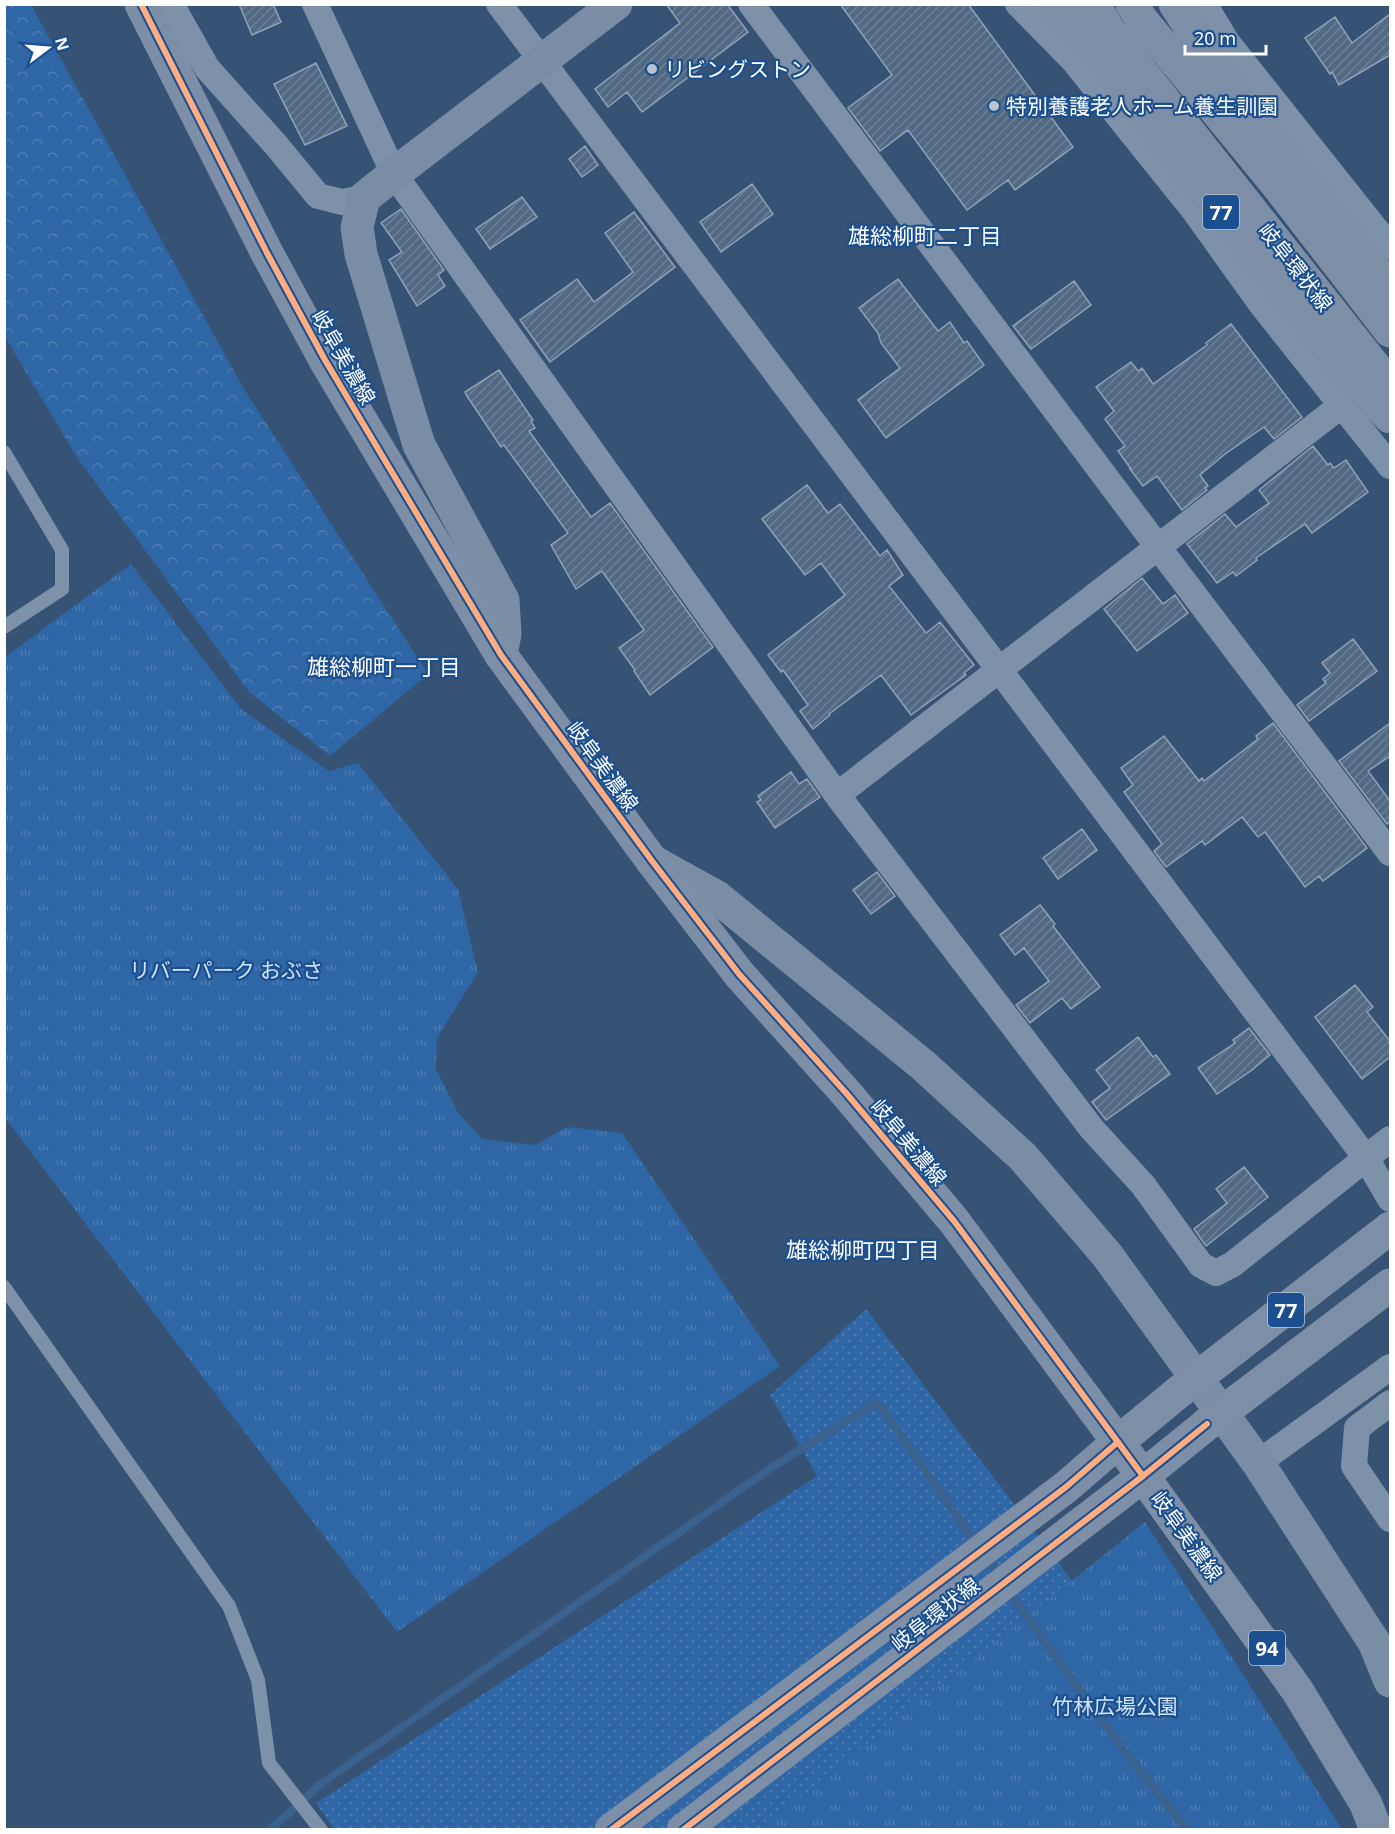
<svg xmlns="http://www.w3.org/2000/svg" width="1395" height="1834" font-family="'Noto Sans','Noto Sans JP',sans-serif">
	<defs>
		<pattern id="grass-dots" width="8" height="8" patternUnits="userSpaceOnUse" patternTransform="scale(1.5)"><rect width="8" height="8" fill="#2f66a5"/><path d="M2 2h.1M6 6h.1" fill="none" stroke="#4e7db2" stroke-width="1.8" stroke-linecap="round"/></pattern>
		<pattern id="forest-crowns" width="20" height="18" patternUnits="userSpaceOnUse" patternTransform="scale(1.5)"><rect width="20" height="18" fill="#2f66a5"/><path d="M2 6a3 3 0 1 1 6 0M12 15a3 3 0 1 1 6 0" fill="none" stroke="#4e7db2"/></pattern>
		<pattern id="park-tufts" width="24" height="20" patternUnits="userSpaceOnUse" patternTransform="scale(1.5)"><rect width="24" height="20" fill="#2f66a5"/><path d="M3 7l-1-3M5 7V3M7 7l1-3M15 17l-1-3M17 17v-4M19 17l1-3" fill="none" stroke="#4e7db2"/></pattern>
		<pattern id="building-hatch" width="6" height="6" patternUnits="userSpaceOnUse" patternTransform="scale(1.5)"><rect width="6" height="6" fill="#526984"/><path d="M-1 1l2-2M0 6l6-6M5 7l2-2" fill="none" stroke="#6c8096"/></pattern>
	</defs>
	<rect width="100%" height="100%" fill="#365274"/>
	<!-- grass -->
	<path fill="url(#grass-dots)" d="M866,1309L1133,1661L1300,1829L335,1830L316,1803L817,1476L770,1395Z"/>
	<!-- forest -->
	<path fill="url(#forest-crowns)" d="M4,5H31L244,389L428,674L330,756L249,692L76,456L5,337Z"/>
	<!-- park -->
	<path fill="url(#park-tufts)" d="M131,564L241,709L329,771L358,763L458,889L478,972L437,1038L436,1069L457,1111L482,1139L535,1145L567,1127L622,1133L780,1366L397,1632L5,1118V657Z
		M1145,1522L1342,1829H761Z"/>
	<g fill="none" stroke-linecap="round" stroke-linejoin="round">
		<!-- stream -->
		<path stroke="#3b618d" stroke-width="8" d="M984,1555L1001,1579
			M1008,1590L1118,1743L1187,1830
			M269,1830L288,1814L318,1786L772,1467L874,1404L881,1407L977,1545"/>
	</g>
	<!-- building -->
	<path fill="url(#building-hatch)" stroke="#92a2b6" stroke-width="1.5" d="M239,4H273L281,22L252,35Z
		M666,4H727L748,32L642,112L627,92L608,107L595,89L680,23Z
		M840,4H968L1073,147L1015,190L1008,180L967,210L908,130L880,151L848,108L892,75Z
		M1390,14V55L1339,85L1332,72L1330,74L1305,38L1335,17L1352,43Z
		M316,63L347,126L305,145L274,84Z
		M585,146L598,165L582,177L569,159Z
		M752,184L773,214L721,252L700,222Z
		M522,197L537,217L490,249L476,229Z
		M401,209L444,270L438,275L445,286L417,306L389,260L402,252L381,223Z
		M634,212L675,267L550,362L520,320L577,279L594,302L633,272L605,233Z
		M898,279L938,331L950,322L964,343L967,341L984,365L886,438L858,400L900,368L881,343L878,333L859,308Z
		M1074,281L1091,305L1031,349L1013,326Z
		M1231,324L1302,417L1274,439L1264,427L1225,454L1200,475L1208,486L1205,488L1207,490L1182,510L1157,476L1143,486L1130,469H1131L1118,451L1125,446L1105,419L1114,411L1096,387L1131,362L1138,371L1142,368L1153,384L1207,345L1206,343Z
		M499,370L533,420L531,421L535,428L529,431L591,517L610,503L713,647L650,695L634,671L635,670L619,648L644,630L602,571L576,589L551,545L568,533L504,445L501,447L467,396L465,392Z
		M1313,446L1328,465L1330,463L1334,468L1346,460L1368,492L1312,533L1305,524L1256,558L1257,560L1236,576L1233,572L1217,583L1187,544L1225,514L1236,527L1269,503L1259,490Z
		M807,485L828,513L840,504L880,556L887,550L903,575L889,586L926,633L940,622L974,665L964,673L966,675L911,715L881,675L829,714L830,715L813,729L800,711L808,705L783,670L781,672L768,655L845,595L821,563L805,575L762,519Z
		M1142,578L1163,604L1175,595L1188,613L1137,651L1104,609Z
		M1353,639L1377,671L1309,721L1297,705L1326,683L1323,679L1330,673L1322,663Z
		M1273,723L1367,848L1323,881L1319,876L1305,887L1265,832L1258,837L1242,817L1205,845L1202,841L1166,867L1154,851L1162,844L1124,792L1133,785L1121,768L1164,736L1199,781L1202,778L1204,781L1258,739L1256,736Z
		M1390,723V756L1368,771L1390,801V821L1387,824L1339,761Z
		M791,772L799,784L807,779L820,797L775,828L757,802L761,800L758,796Z
		M1082,829L1097,850L1058,879L1043,858Z
		M877,872L895,896L871,914L853,890Z
		M1040,905L1055,924L1053,926L1100,987L1071,1009L1062,998L1030,1023L1016,1005L1049,981L1024,948L1015,955L1000,935Z
		M1355,985L1373,1007L1367,1012L1390,1041V1057L1362,1079L1315,1017Z
		M1249,1028L1270,1055L1252,1070L1217,1094L1198,1068L1235,1043L1233,1040Z
		M1138,1037L1153,1057L1156,1055L1170,1074L1106,1120L1092,1102L1110,1088L1096,1070Z
		M1244,1167L1268,1197L1206,1246L1194,1229L1227,1203L1216,1189Z"/>
	<g fill="none" stroke-linecap="round" stroke-linejoin="round">
		<!-- lane -->
		<path stroke="#7d92a8" stroke-width="14" d="M4,452L62,550V589L4,627
			M4,1287L229,1606L258,1680L269,1763L321,1830"/>
		<!-- street -->
		<path stroke="#7d92a8" stroke-width="26" d="M171,4L207,68L276,145L318,196L342,202L364,198
			M315,4L394,174L837,795L1092,1129L1143,1185L1201,1265L1216,1273L1233,1264L1390,1139
			M499,4L1366,1158L1390,1199
			M751,4L1158,547L1390,853
			M1018,4L1074,61L1193,209L1261,304L1390,466
			M1204,4L1227,42L1390,247
			M837,795L1342,405
			M1390,1403L1357,1428L1354,1466L1390,1519
			M1258,1463L1390,1367"/>
		<!-- secondary -->
		<path stroke="#798da4" stroke-width="33" d="M501,655L505,634L503,600L419,445L361,254L357,227L364,198L394,174L616,4
			M652,861L717,897L924,1066L1023,1157L1107,1255L1258,1463L1374,1642L1390,1681"/>
		<!-- primary -->
		<path stroke="#7d8ea7" stroke-width="33" d="M141,4L267,253L325,360L501,655L652,861L739,974L846,1093L954,1221L1143,1476L1297,1690L1366,1804L1376,1830
			M1053,4L1087,39L1194,178L1349,374L1390,417
			M1094,4L1109,31L1390,386
			M1132,4L1141,19L1278,186L1390,331
			M1175,4L1231,90L1390,289
			M611,1830L1066,1487L1118,1442L1180,1391
			M683,1830L1143,1476L1207,1424"/>
		<!-- primary-bridge -->
		<path stroke="#7d8ea7" stroke-width="33" d="M1180,1391L1390,1228
			M1207,1424L1390,1285"/>
		<!-- cycleway casing -->
		<g stroke="#1b4f8f" stroke-width="10">
			<path id="cycleway" d="M141,4L267,253L325,360L501,655L652,861L739,974L846,1093L954,1221L1143,1476
				M611,1830L1066,1487L1118,1442
				M683,1830L1143,1476L1207,1424"/>
		</g>
		<!-- cycleway -->
		<use href="#cycleway" stroke="#ffac80" stroke-width="6"/>
	</g>
	<!-- markers -->
	<g fill="#b9c2ce" stroke="#1b4f8f" stroke-width="2">
		<circle cx="652" cy="69" r="6"/>
		<circle cx="994" cy="106" r="6"/>
	</g>
	<g text-anchor="middle" dominant-baseline="central" stroke-width="4.5" stroke-linejoin="round" paint-order="stroke">
		<!-- shield labels -->
		<g fill="#1b4f8f" stroke="#bbcadd" stroke-width="1.5">
			<rect x="1203" y="195" width="36" height="34" rx="4.5"/>
			<rect x="1268" y="1293" width="36" height="34" rx="4.5"/>
			<rect x="1249" y="1631" width="36" height="34" rx="4.5"/>
		</g>
		<g font-size="20" font-weight="bold" fill="#fff">
			<text x="1221" y="212">77</text>
			<text x="1286" y="1310">77</text>
			<text x="1267" y="1648">94</text>
		</g>
		<!-- poi labels -->
		<g font-size="21" fill="#fff" stroke="#1b4f8f" text-anchor="start">
			<text x="664" y="69">リビングストン</text>
			<text x="1006" y="106">特別養護老人ホーム養生訓園</text>
		</g>
		<!-- street labels -->
		<g font-size="21" fill="#fff" stroke="#1b4f8f">
			<text transform="translate(1296 267) rotate(52)">岐阜環状線</text>
			<text transform="translate(344 357) rotate(60)">岐阜美濃線</text>
			<text transform="translate(603 766) rotate(54)">岐阜美濃線</text>
			<text transform="translate(909 1142) rotate(50)">岐阜美濃線</text>
			<text transform="translate(1187 1536) rotate(54)">岐阜美濃線</text>
			<text transform="translate(935 1614) rotate(-38)">岐阜環状線</text>
		</g>
		<!-- park labels -->
		<g font-size="21" fill="#cfe3fa" stroke="#1b4f8f">
			<text x="226" y="970">リバーパーク おぶさ</text>
			<text x="1115" y="1706">竹林広場公園</text>
		</g>
		<!-- neighbourhood labels -->
		<g font-size="22" fill="#fff" stroke="#1b4f8f">
			<text x="925" y="235">雄総柳町二丁目</text>
			<text x="384" y="666">雄総柳町一丁目</text>
			<text x="863" y="1249">雄総柳町四丁目</text>
		</g>
	</g>
	<!-- border -->
	<rect width="1395" height="1834" fill="none" stroke="#ffffff" stroke-width="12"/>
	<!-- north arrow -->
	<g transform="translate(48 48) rotate(74)" stroke="#1b4f8f" stroke-width="4.5" paint-order="stroke">
	<path d="M0-4.5L10 22L0 15L-10 22Z" fill="#ffffff"/>
	<text y="-9" font-size="16" font-weight="bold" text-anchor="middle" fill="#ffffff">N</text>
	</g>
	<!-- scale -->
	<path d="M1185 45v9h81v-9" fill="none" stroke="#ffffff" stroke-width="3"/>
	<text x="1194" y="45" font-size="18" fill="#ffffff" stroke="#1b4f8f" stroke-width="4.5" paint-order="stroke">20 m</text>
</svg>
